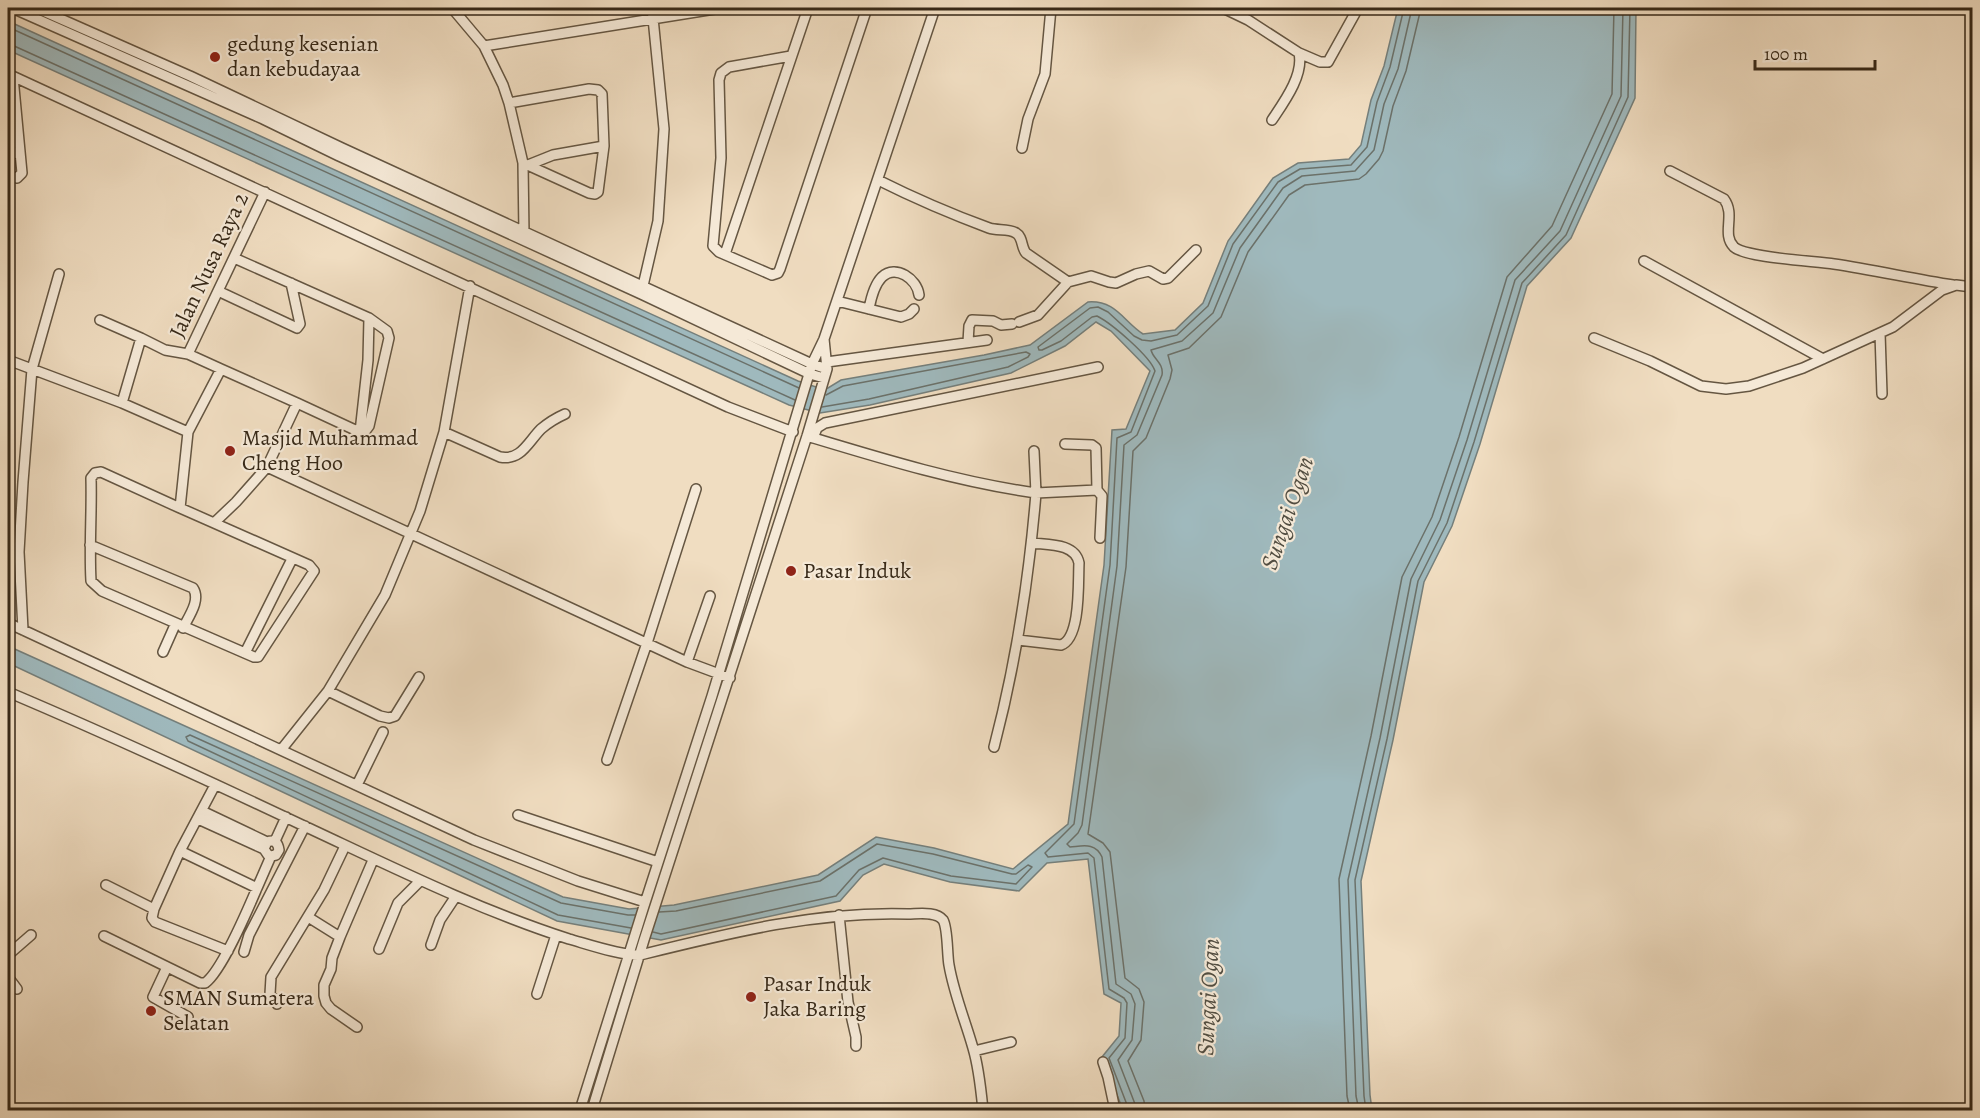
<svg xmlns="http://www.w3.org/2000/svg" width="1980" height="1118" font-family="Alegreya,serif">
	<rect width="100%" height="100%" fill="#f0ddc1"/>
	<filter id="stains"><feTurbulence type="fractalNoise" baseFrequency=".00333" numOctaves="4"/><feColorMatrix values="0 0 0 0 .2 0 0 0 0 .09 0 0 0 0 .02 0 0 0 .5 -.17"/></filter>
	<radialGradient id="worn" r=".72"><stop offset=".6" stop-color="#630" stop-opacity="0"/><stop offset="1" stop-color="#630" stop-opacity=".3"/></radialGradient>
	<!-- water -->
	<path fill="#9fb9bd" stroke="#757f7b" stroke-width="1.5" d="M1398,8H1636L1635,98L1571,238L1527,286L1480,444L1452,526L1424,582L1393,740L1361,881L1370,1095L1372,1110H1123L1102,1057L1119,1036L1121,1003L1104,994L1088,859L1047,863L1019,891L950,882L884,864L863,875L840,901L661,940L557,921L8,663V646L563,897L629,909L674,905L818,875L876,837L934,848L1013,869L1068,824L1104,565L1112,430L1126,429L1150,371L1111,331L1096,322L1065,346L1011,373L870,405L820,413L789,405L8,50V21L798,381L822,389L828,388L841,380L984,355L1030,345L1088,302C1116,300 1123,321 1143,334L1175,330L1203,303L1228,241L1273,178L1298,163L1349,159L1361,145L1371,100L1384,66Z"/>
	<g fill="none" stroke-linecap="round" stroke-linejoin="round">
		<!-- shore -->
		<path stroke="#6b716a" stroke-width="1.5" d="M8,27L799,388
			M8,45H12L795,400
			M822,407L869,399L1008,367L1028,357L1030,354L1026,352L843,386L826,395
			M631,928L558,915L188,741L186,737L190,735L561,903L628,915H635
			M653,932L661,934L836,896L859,870L883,858L951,876L1016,884L1032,867L1028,865L1016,874H1012L933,854L877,844L820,881L676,911L659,912
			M1129,1110L1109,1058L1125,1038L1127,1003L1124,998L1109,989L1094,858L1088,853L1048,857L1045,853L1074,824L1110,565L1117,438L1131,432L1155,371C1150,356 1111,323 1097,316L1092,317L1061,341L1042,350H1039L1038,347L1090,308L1098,307L1108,312L1134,336L1142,340L1151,341L1177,335L1208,306L1233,244L1278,182L1300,169L1351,165L1367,147L1377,102L1390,67L1404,8
			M1136,1110L1135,1104L1118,1060L1132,1040L1135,1004L1131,994L1116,984L1102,857C1095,842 1083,846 1070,847L1067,844L1078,833L1082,825L1117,566L1124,445L1137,435L1162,375C1164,363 1153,359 1151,350L1182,341L1213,313L1240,248L1283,188L1302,176L1355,171L1374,150L1384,104L1398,69L1412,8
			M1145,1110L1144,1101L1128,1061L1141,1040L1144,1002L1139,989L1125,978L1110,852L1103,843L1088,834L1126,567L1133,451L1146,438L1170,379L1172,370L1168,355L1189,348L1221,317L1248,252L1289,195L1305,185L1359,179L1366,174L1379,159L1383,151L1393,106L1406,71L1421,8
			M1350,1110L1347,1096L1339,879L1371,736L1402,577L1432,517L1459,437L1507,277L1552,226L1612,94L1614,8
			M1359,1110L1356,1096L1348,880L1380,738L1411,579L1440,520L1467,440L1515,280L1560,231L1621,96L1623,8
			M1366,1110L1364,1096L1355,880L1387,739L1418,581L1447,523L1474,442L1522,283L1566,235L1628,97L1630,8"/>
		<!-- minor casing -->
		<g stroke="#655642" stroke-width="12">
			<path id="minor" d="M12,8L263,119L339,156L641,294L810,374L824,378
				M36,8L190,76L342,148L812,364L827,369
				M452,8L484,46L503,85L509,103L523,163L524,235
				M1223,8L1248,20L1299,53C1304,75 1284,102 1272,120
				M484,46L721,8
				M1299,53L1320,62H1328L1358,8
				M791,56L729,67L721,73L719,80L721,158L713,246L719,252L772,275L778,273L780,269L867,8
				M8,74L728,407L793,432
				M509,103L589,89L598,90L602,94L604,146L598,192L595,194L589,193L523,163
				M1022,148L1028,119L1045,74L1051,8
				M8,152L20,154
				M528,165L553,155L604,146
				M1670,171L1724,199C1736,215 1721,234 1734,247C1746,258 1815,261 1834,264C1874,270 1914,279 1953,285
				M8,176L17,178L22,173L13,77
				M878,180C914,198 951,214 989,228C997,231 1009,228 1016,233C1023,237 1021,247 1026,253L1068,282L1038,315L1019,322
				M725,254L808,8
				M234,258L369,318L387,331L389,338L369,426L366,430L360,432L353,429L297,403
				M1644,261L1823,359
				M1068,282L1091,276L1109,282L1116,283L1136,274L1149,271L1163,279L1168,278L1196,250
				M642,290L658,221L664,129L652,8
				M218,291L297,328L300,324L291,283
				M837,301L901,317L909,314L914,309
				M869,309C871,298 874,285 882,277C896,264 917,279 919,295
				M100,320L141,338
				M1880,333L1882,394
				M1594,338L1650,361L1701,386L1726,389L1749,386L1803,368L1893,327L1942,290L1956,285L1972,287
				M968,342L969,326L972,320L993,321L1001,325L1012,324
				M188,354L265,192
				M8,360L122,403L188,432L180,508L214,523L236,502L267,467L687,662L730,678
				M827,362L987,340
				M122,403L141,338L165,350L188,354L221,369
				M188,432L221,369L297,403L267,467
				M360,432L368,360L369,318
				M444,432L500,457C521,461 528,442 541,429C548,423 556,418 565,414
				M807,436C883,459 958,482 1036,493C1029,579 1016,663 994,747
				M813,438L817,428L825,423L1098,367
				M1065,444L1092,445L1096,448L1097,490L1102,496L1100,538
				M1034,451L1036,493L1097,490
				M180,508L101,472L95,473L91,478C92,512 89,547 91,581L102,591L254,657H258L314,571L309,565L214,523
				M90,545L193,588C201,600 189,616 183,628
				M8,547L19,552
				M8,623L474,840L578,881L645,902
				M23,630L19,552L23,482L32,369L59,274
				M1018,640L1061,645C1081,638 1078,582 1079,563C1075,543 1048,545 1032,543
				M163,652L175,625
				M245,653L292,559
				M687,662L710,596
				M328,691L380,716L389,718L395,716L419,677
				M8,692C107,734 205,779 302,825C390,866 476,909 569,939C587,944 622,956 640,955C729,933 816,911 908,914C918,914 936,911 943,920C948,928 947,955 949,965C954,994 965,1020 973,1048C979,1068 981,1090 983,1110
				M281,750L328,691L385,595L420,511L444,432L470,286
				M607,760L647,643L696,489
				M215,785L180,851L257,888L271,856L276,855L279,850C278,843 275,839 267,842L264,849L268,855L271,856
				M357,785L383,732
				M202,811L267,842
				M518,815L658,862
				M198,819L264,849
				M275,841L286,817
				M180,851L154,909L152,918L155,922L228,951
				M106,885L154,909
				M839,915L848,1002L856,1037V1046
				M308,917L340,937L373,860
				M104,936L200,983H205C222,971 248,909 257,888
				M340,937L332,958L331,969L324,985V996L326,1003L331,1009L357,1027
				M431,945L440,920L456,896
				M379,949L398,903L420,881
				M244,952L249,935L305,826
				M8,955L31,935
				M167,967L153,997L188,1017
				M8,977L17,989
				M537,994L556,935
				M277,1004L270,994L271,977L324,890L345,846
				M974,1051L1011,1042
				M1103,1062L1108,1077L1115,1110
				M580,1110L644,906L712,696L812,364L824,339L935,8
				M592,1110L644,940L807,436L827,369L824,339"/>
		</g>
		<!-- minor -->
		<use href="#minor" stroke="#f5e9d7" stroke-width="9"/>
	</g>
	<!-- markers -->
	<g fill="#8f2418" stroke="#f5e9d7" stroke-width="2">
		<circle cx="215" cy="57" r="6"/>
		<circle cx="230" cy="451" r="6"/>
		<circle cx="791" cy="571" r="6"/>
		<circle cx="751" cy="997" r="6"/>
		<circle cx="151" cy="1011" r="6"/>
	</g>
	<g text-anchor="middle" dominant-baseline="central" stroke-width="4.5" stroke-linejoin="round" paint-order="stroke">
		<!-- poi labels -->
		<g font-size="22" fill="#372918" stroke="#f5e9d7" text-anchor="start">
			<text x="227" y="44">gedung kesenian<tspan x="227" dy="25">dan kebudayaa</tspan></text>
			<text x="242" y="438">Masjid Muhammad<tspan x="242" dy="25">Cheng Hoo</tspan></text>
			<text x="803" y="571">Pasar Induk</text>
			<text x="763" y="984">Pasar Induk<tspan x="763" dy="25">Jaka Baring</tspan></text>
			<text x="163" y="998">SMAN Sumatera<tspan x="163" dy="25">Selatan</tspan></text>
		</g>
		<!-- street labels -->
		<g font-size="22" fill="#372918" stroke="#f5e9d7">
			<text transform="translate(209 265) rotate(-65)">Jalan Nusa Raya 2</text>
		</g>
		<!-- water labels -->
		<g font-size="24" font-style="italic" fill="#514d41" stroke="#f5e9d7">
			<text transform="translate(1287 513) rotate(-71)">Sungai Ogan</text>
			<text transform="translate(1208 997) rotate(-87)">Sungai Ogan</text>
		</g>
	</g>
	<!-- margin -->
	<rect width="1980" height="1118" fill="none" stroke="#f0ddc1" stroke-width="30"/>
	<rect x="9" y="9" width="1962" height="1100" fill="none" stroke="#372918" stroke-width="3"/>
	<rect x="15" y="15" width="1950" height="1088" fill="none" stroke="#372918" stroke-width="1.5"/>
	<!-- scale -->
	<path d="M1755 60v9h120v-9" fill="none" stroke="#372918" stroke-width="3"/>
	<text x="1764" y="60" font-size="18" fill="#372918" stroke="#f5e9d7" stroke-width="4.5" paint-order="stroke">100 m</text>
	<rect width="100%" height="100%" filter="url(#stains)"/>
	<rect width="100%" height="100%" fill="url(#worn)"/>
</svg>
